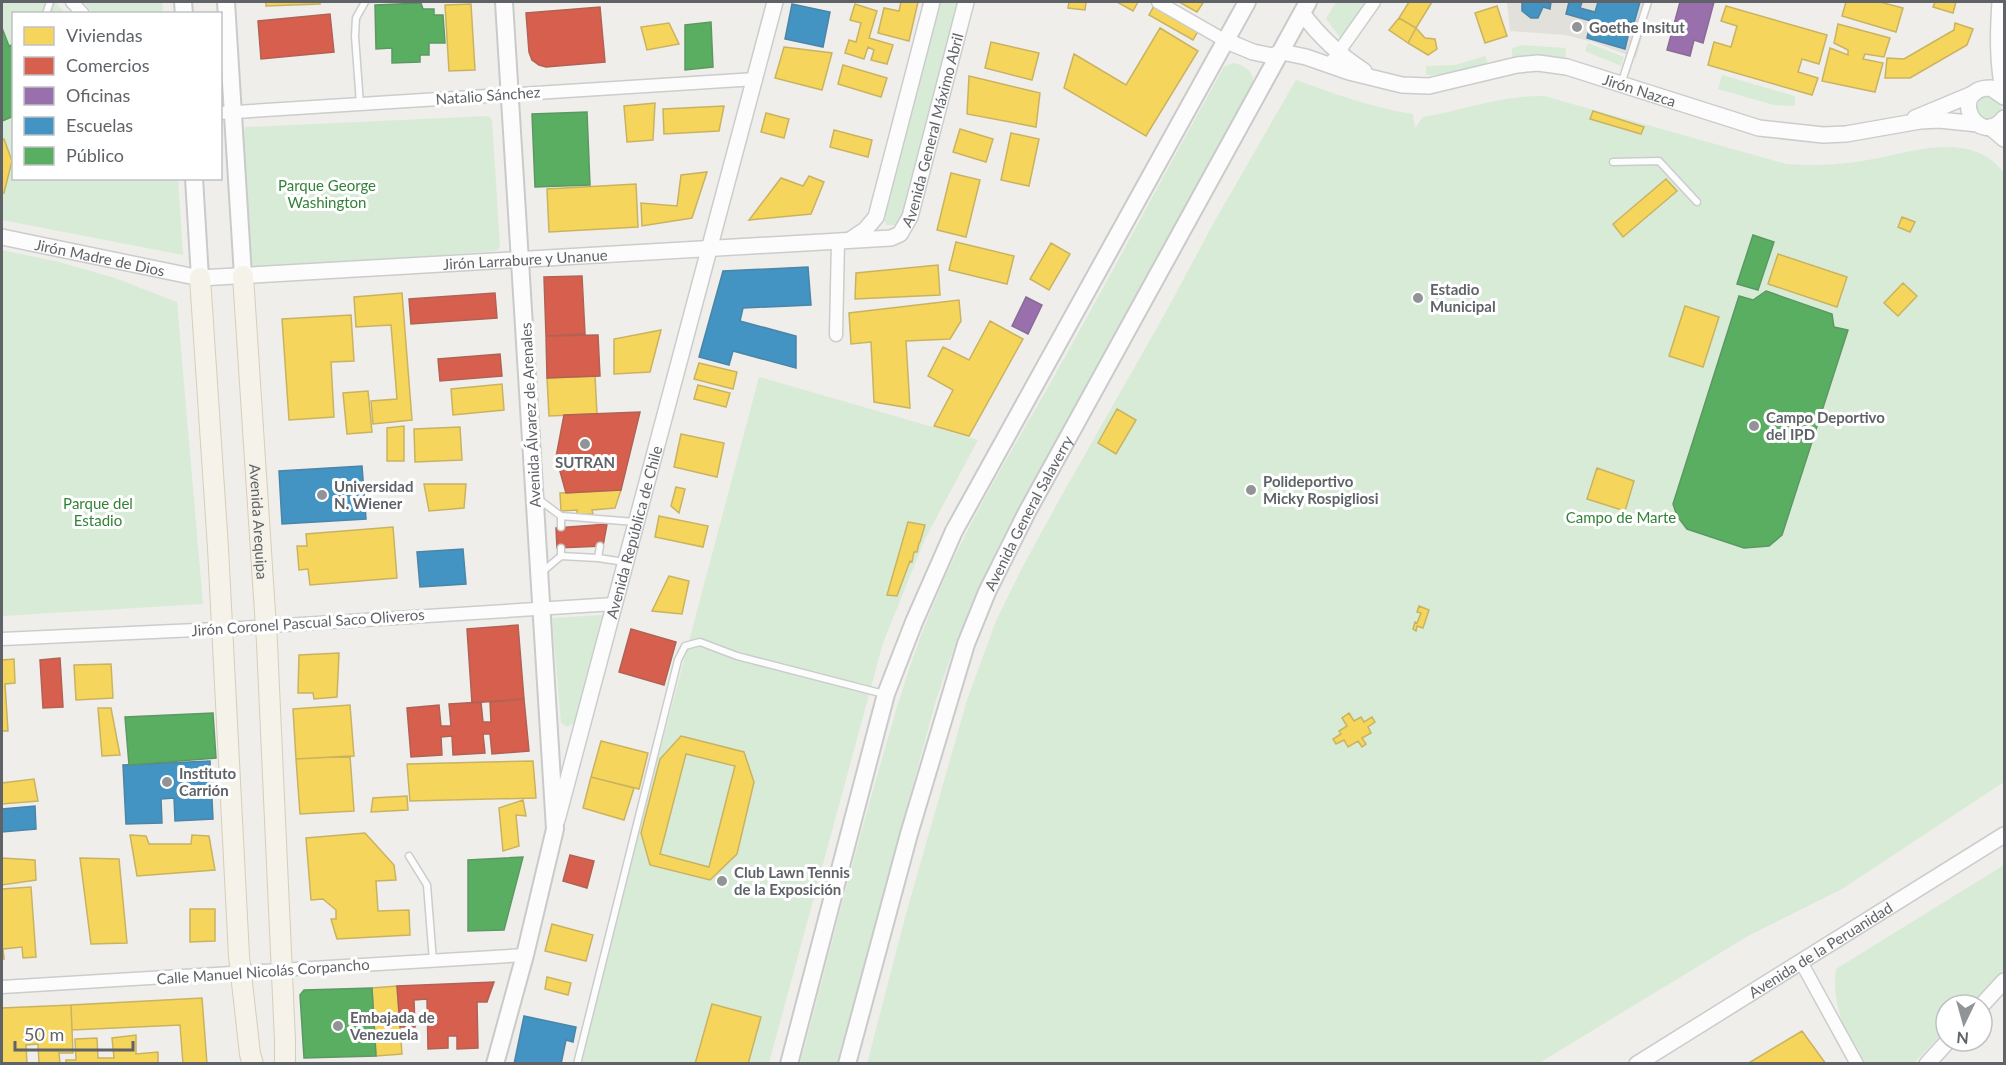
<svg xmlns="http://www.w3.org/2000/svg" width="2006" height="1065" font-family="Lato,sans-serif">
	<rect width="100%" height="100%" fill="#efeeea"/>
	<!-- education -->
	<path fill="#e2e0da" d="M1507,2H1652L1636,58L1593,42L1565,35L1510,31Z"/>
	<!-- green -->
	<path fill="#d8ebd6" d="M2,2H55L65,13L14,14V178L178,179L183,255L2,220Z
		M83,2H162L163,13H93Z
		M938,2H962L900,225H886L883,216Z
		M1336,2H1367L1343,41L1326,19Z
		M1588,43L1624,57L1621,66L1585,51Z
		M1522,45L1566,48L1565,62L1512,59V48Z
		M1485,56L1488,62C1468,71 1448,75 1426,75V66L1455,65Z
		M1233,63C1248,66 1254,72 1254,88C1204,180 1155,272 1103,363C1056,444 1005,523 969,610C956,641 945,672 935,704L837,1063L800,1064C826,967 850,869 878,773C895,713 912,653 937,596C972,512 1022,435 1066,355C1119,260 1170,163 1224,67Z
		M1722,75L1795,96V106L1774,105L1718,89Z
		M1296,80C1335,94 1373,108 1413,114L1415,128L1423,117C1465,110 1502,95 1544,96L1786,164C1809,166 1833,165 1856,162C1903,156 1969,126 2004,173V782L1842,889L1748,936L1539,1063L867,1064L906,914L967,700L996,621L1021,570L1058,502L1167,310L1213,224Z
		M1977 108a12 12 0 1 1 24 0a12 12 0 1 1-24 0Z
		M489,116L492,120L500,246L496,251L257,269L248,265L241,134L246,127Z
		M2,250L59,262L115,278L177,302L203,604L2,616Z
		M759,377L978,440L925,539L883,643L769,1063L577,1064Z
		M602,615L575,722L567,727L561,723L552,618Z
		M2004,865V969L1970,1005H1946V1030L1914,1063H1865C1845,1040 1831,1000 1836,969Z"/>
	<!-- homes -->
	<path fill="#f6d55c" stroke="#c9b360" stroke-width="1.5" fill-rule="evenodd" d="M266,2H320V4L266,6Z
		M901,2H918L909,41L878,33L884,8L899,11Z
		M1069,2H1086L1085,10L1068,8Z
		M1117,2H1138L1133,11Z
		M1179,2H1200L1203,3L1197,12Z
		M1409,2H1432L1416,28L1399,18Z
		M1846,2H1880L1903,8L1896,32L1842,16Z
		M1935,2H1956L1953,13L1933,7Z
		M471,4L475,70L449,71L445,5Z
		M855,4L877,11L869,38L893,45L887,64L871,60L874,50L868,47L864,59L845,53L849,40L856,42L861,23L850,20Z
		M1154,6L1198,31L1193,40L1149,15Z
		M1497,6L1507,36L1485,43L1475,13Z
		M1726,6L1827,35L1819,64L1802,59L1798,72L1818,78L1812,95L1708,65L1714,42L1731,47L1737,26L1721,21Z
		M1399,18L1416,28L1408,43L1389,30Z
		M669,23L679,44L647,50L641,27Z
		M1955,23L1973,29L1967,45L1910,78H1885L1887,58L1904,59L1954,30Z
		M1838,24L1890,38L1884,57L1865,54L1863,59L1883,63L1875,92L1822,81L1830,48L1848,55V50L1834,43Z
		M1160,28L1198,51L1146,136L1064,88L1074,54L1126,85Z
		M1416,28L1425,38L1435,39L1437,49L1428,55L1408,43Z
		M991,42L1039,53L1032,80L985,68Z
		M784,47L832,53L822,90L775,78Z
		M843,65L887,78L881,97L838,84Z
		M969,76L1040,93L1036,127L967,114Z
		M655,103L653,140L627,142L624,106Z
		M724,106L719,131L664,134L663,109Z
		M1593,111L1644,127L1641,134L1590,119Z
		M766,113L789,119L784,138L761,132Z
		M960,129L993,139L986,162L953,152Z
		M834,130L872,140L868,157L830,147Z
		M1011,133L1039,139L1029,186L1001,180Z
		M4,139L12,161L4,193H2V140Z
		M707,172L692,218L642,226L641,203L677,206L681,175Z
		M951,173L980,180L966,237L937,230Z
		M809,176L824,182L811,214L749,220L781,178L803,186Z
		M1666,179L1677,191L1623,237L1613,224Z
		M636,184L638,227L549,232L547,189Z
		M1902,217L1915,222L1910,232L1898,227Z
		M956,242L1014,256L1007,284L949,270Z
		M1051,243L1070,254L1049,290L1030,279Z
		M1778,254L1847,277L1837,307L1768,284Z
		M938,265L940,295L855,299L856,273Z
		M1903,283L1917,296L1898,316L1884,303Z
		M402,293L412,420L373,424L371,401L397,399L391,325L356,327L354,297Z
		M959,300L961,321L950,339L906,341L910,408L874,402L871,342L851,344L849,313Z
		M1685,306L1719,317L1703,367L1669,356Z
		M351,315L354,361L331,362L334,417L289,420L282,319Z
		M990,321L1023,339L969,436L934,426L953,390L928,376L943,347L969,360Z
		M661,330L650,372L614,374V339Z
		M699,363L737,372L733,389L694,379Z
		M595,376L597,414L549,416L547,378Z
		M502,384L504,410L453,415L451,389Z
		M698,385L730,393L726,407L694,399Z
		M368,391L372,432L347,434L343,393Z
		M1117,409L1136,420L1116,454L1098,443Z
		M404,426V461H387V428Z
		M460,427L462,460L415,462L414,429Z
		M681,434L724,443L717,477L674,467Z
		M1597,468L1634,481L1625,511L1587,499Z
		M424,484H466L464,508L429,511Z
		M676,487L685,489L679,513L671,506Z
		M621,490L615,508L592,510L593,514L577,515V510L561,511L560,493Z
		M659,516L708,526L703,547L655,537Z
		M908,522L925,525L920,542L919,543L917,552H914L912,562L910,561L897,596L887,595Z
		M393,527L397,578L310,585L308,569L299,570L297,546H307L306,534Z
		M669,576L689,581L682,614L652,611Z
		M1419,606L1429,610L1423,628L1417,626L1416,631L1413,629L1415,622L1417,623L1421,613L1417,612Z
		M339,653L337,697L314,699L313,693H298L299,655Z
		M14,659L15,683L5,684L8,731H2V660Z
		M111,664L113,698L76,700L74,665Z
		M350,705L354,756L296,759L293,709Z
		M98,708H111L120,755L102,756Z
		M1349,713L1354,721L1361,717L1364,722L1372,717L1375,722L1368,727L1371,733L1362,738L1366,744L1362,747L1358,741L1348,747L1344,740L1336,744L1333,739L1341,734L1339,731L1347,726L1342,718Z
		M681,736L744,752L754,782L737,854L710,880L650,865L641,833L660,759ZM686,754L735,766L709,867L660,854Z
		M601,741L648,753L639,789L591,777Z
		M350,756L354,811L300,814L296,759Z
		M533,761L536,798L410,801L407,764Z
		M591,777L634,788L624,820L583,808Z
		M34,779L38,801L2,804V783Z
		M407,796L408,810L371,812L373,798Z
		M523,800L526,816L516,815L519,846L503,851L499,808Z
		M365,833L394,865L396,880L376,881L378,911L409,910L410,935L337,939L331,919H336V910L323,899L311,900L306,838Z
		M130,835L146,836L149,844H191L192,835L209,836L215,870L137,876Z
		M2,858L35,860L36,880L2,885Z
		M80,858L119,859L127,943L91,944Z
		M31,887L36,957L23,958L22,947L3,949L4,959H2V889Z
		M190,909H215V941L190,942Z
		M552,924L593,935L586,961L545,951Z
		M547,977L571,983L568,995L545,989Z
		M397,986L402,1054L376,1056L372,988Z
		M202,998L207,1064H183L180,1025L72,1030L71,1005Z
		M712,1004L761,1017L748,1064H695Z
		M71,1005L73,1053H59L60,1064H39L38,1044L26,1045L27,1064H2V1008Z
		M1802,1031L1826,1064H1747Z
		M136,1035V1054L158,1052V1064H66V1060H76L75,1039L97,1038L98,1058H114L112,1038Z"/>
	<!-- shops -->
	<path fill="#d6604d" stroke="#b26155" stroke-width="1.5" d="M600,7L605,62L546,67L539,65L532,60L529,52L526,13Z
		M330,14L334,52L261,59L258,21Z
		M582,276L585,334L546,336L544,277Z
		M495,293L497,318L411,324L409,299Z
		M598,335L600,376L547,378L546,336Z
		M500,354L502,376L440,381L438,359Z
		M640,412L621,490L566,493L556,457L564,415Z
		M607,524L603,546L557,548L556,528Z
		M518,625L524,699L472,703L467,629Z
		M631,629L676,642L664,685L619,672Z
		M60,658L63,707L43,708L40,660Z
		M524,699L529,751L492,754L490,734H483L485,753L453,755L452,736L441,737L442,755L411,757L407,708L439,705L441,726H451L449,704L481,702L483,722H491L490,702Z
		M570,855L594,861L587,888L563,881Z
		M494,982L487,1002H477L478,1048L457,1049V1036H448V1048L428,1049L427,999L414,1000L415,1027H400L397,986Z"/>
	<!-- offices -->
	<path fill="#9970ab" stroke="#886c97" stroke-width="1.5" d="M1680,2H1714L1703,43L1694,40L1690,56L1667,50Z
		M1026,297L1042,305L1028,334L1012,326Z"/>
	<!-- schools -->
	<path fill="#4393c3" stroke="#4b85a8" stroke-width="1.5" d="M1522,2H1551L1550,9L1543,7L1538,18H1531L1522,11Z
		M1569,2H1582L1580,8L1595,12L1598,2H1640L1634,23L1621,20L1619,29L1629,32L1625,49L1587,38L1591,21L1566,14Z
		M792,4L830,12L823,47L785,39Z
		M808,267L811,305L743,308L740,321L796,336V368L733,351L729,365L699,357L723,271Z
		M362,466L366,519L282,524L279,471Z
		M463,549L466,584L420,587L417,552Z
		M210,761L213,819L175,821L174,798L161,799L162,823L126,824L123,765Z
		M35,806L36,829L2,832V809Z
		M524,1016L576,1027L573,1042L566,1040L561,1064H514Z"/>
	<!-- public -->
	<path fill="#5aae61" stroke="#5c9863" stroke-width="1.5" d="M421,3L423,9H434V15H443L445,43H429V55H420V62L392,63V48L376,49L375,5Z
		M711,22L713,67L685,70V25Z
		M2,28L9,46L14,44V116L2,121Z
		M587,112L590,185L535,187L532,114Z
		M1753,235L1774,242L1758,290L1737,284Z
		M1766,291L1832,314L1834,327L1848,330L1782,535L1769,546L1744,548L1687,529L1677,516L1673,504L1739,296L1753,300Z
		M213,713L216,758L129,765L125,717Z
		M523,857L504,930L468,931V860Z
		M372,988L376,1056L304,1058L300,995L304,990Z"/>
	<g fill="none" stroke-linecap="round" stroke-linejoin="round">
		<!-- service casing -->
		<g stroke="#cbcccc" stroke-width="9">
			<path id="service" d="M46,14L50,2
				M1621,84L1648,2
				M360,104L355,36L356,18L365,2
				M1613,162L1659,161L1697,202
				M537,498L561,516V527
				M561,516L635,522
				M561,556L598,558L625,562
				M598,558L600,546
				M542,572L561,556V548
				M409,856L427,885L433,961
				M577,1064L678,660L685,646L700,642L737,656L884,694"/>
		</g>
		<!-- minor casing -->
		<g stroke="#cbcccc" stroke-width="15">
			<path id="minor" d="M72,2L83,14
				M1158,2L1224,40
				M1333,60L1374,2
				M220,113L756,79
				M836,335L838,241
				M2,639L239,628L614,604
				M1801,962L1857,1064
				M2,987L525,955"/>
		</g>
		<!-- tertiary casing -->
		<g stroke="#cbcccc" stroke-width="18">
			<g id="tertiary">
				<path d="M2000,2C1998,32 1997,63 2004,94"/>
				<path d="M1302,13C1320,37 1339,55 1364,71"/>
				<path id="s1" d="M1224,40L1253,52L1272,56L1282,52L1306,57L1349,72L1402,85L1429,86L1517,65L1538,63L1567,67L1759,128L1823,135L1846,134L1920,121L1939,120L1978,124"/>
				<path d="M2004,97L1991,88C1946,88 1978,151 2004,118"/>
				<path d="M1915,118L1975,93"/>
				<path d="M1990,127L2004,139"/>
				<path id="s2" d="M2,237L200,278L891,238L900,234L910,217L966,2"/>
				<path d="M850,240L865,230L876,217L932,2"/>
				<path id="s3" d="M557,820L775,2"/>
				<path d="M1982,1005L2004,981"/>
				<path id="s4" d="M1637,1064L2004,835"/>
				<path d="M1927,1064L1948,1041"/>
			</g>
		</g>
		<!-- secondary casing -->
		<g stroke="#cacacb" stroke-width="20">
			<g id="secondary">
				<path d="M183,2L184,14"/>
				<path d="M226,2L243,276"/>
				<path d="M194,178L200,278"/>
				<path d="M495,1064L525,955L555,829L504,2"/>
				<path d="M789,1064L886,694L914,622L954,531L1247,2"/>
				<path id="s5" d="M847,1064L909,834L966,644L987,592L1027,512L1308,2"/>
			</g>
		</g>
		<!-- primary casing -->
		<g stroke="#d7ceb8" stroke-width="22">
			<g id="primary">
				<path id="s6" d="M243,276L267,643L285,1041V1064"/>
				<path d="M200,278L218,548L239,956L250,1054L253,1064"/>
			</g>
		</g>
		<!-- service -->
		<use href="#service" stroke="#fdfcfc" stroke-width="6"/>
		<!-- minor -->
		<use href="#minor" stroke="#fdfcfc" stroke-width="12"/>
		<!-- tertiary -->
		<use href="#tertiary" stroke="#fdfcfc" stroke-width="15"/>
		<!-- secondary -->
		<use href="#secondary" stroke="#fdfcfc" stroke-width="16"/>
		<!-- primary -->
		<use href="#primary" stroke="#f4f2e9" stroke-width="20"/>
	</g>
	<!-- markers -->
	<g fill="#919496" stroke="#fff" stroke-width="2">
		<circle cx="1577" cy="27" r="6"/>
		<circle cx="1418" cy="298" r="6"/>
		<circle cx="1754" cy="426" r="6"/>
		<circle cx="585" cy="444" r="6"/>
		<circle cx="1251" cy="490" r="6"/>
		<circle cx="322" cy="495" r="6"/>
		<circle cx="167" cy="782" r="6"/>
		<circle cx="722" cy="881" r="6"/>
		<circle cx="338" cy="1026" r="6"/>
	</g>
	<g text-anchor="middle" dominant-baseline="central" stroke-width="6" stroke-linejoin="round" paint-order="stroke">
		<!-- poi labels -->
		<g font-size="15" font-weight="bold" fill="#5f6368" stroke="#fff" text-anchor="start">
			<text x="1589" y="27">Goethe Insitut</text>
			<text x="1430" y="289">Estadio<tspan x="1430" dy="17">Municipal</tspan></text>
			<text x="1766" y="417">Campo Deportivo<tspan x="1766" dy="17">del IPD</tspan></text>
			<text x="585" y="462" text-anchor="middle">SUTRAN</text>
			<text x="1263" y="481">Polideportivo<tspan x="1263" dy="17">Micky Rospigliosi</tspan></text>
			<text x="334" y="486">Universidad<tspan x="334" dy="17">N. Wiener</tspan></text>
			<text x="179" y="773">Instituto<tspan x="179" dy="17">Carrión</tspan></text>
			<text x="734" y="872">Club Lawn Tennis<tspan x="734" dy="17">de la Exposición</tspan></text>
			<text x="350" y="1017">Embajada de<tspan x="350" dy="17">Venezuela</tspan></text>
		</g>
		<!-- street labels -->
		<g font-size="15" fill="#5f6368" stroke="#fff">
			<text stroke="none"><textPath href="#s1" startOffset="430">Jirón Nazca</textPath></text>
			<text transform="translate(488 95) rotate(-4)">Natalio Sánchez</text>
			<text stroke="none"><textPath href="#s2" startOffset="1014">Avenida General Máximo Abril</textPath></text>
			<text stroke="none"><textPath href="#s2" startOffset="100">Jirón Madre de Dios</textPath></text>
			<text stroke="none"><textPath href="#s2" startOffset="528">Jirón Larrabure y Unanue</textPath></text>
			<text transform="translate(530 415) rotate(-93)">Avenida Álvarez de Arenales</text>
			<text stroke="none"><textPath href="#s5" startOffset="582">Avenida General Salaverry</textPath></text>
			<text stroke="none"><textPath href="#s6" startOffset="246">Avenida Arequipa</textPath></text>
			<text stroke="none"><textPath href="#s3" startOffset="298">Avenida República de Chile</textPath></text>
			<text transform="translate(308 622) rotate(-4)">Jirón Coronel Pascual Saco Oliveros</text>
			<text stroke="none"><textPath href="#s4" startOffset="216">Avenida de la Peruanidad</textPath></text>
			<text transform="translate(263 971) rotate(-4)">Calle Manuel Nicolás Corpancho</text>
		</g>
		<!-- park labels -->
		<g font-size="15" fill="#348238" stroke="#fff">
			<text x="327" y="185">Parque George<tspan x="327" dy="17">Washington</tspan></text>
			<text x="98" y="503">Parque del<tspan x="98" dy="17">Estadio</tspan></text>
			<text x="1621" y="517">Campo de Marte</text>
		</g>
	</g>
	<!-- border -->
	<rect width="2006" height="1065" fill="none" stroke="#5f6368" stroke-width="6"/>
	<!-- legend -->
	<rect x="12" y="12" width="210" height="168" fill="#ffffff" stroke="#bfc1c3" stroke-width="1.5"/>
	<rect x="24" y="27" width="30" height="18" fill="#f6d55c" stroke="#bfc1c3" stroke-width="1.5"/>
	<text x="66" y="42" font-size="18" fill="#5f6368">Viviendas</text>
	<rect x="24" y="57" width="30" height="18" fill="#d6604d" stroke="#bfc1c3" stroke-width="1.5"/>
	<text x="66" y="72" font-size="18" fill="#5f6368">Comercios</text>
	<rect x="24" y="87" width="30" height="18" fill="#9970ab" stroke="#bfc1c3" stroke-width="1.5"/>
	<text x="66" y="102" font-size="18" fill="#5f6368">Oficinas</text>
	<rect x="24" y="117" width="30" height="18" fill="#4393c3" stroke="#bfc1c3" stroke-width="1.5"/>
	<text x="66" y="132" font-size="18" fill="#5f6368">Escuelas</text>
	<rect x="24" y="147" width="30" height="18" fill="#5aae61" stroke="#bfc1c3" stroke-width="1.5"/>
	<text x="66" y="162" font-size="18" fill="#5f6368">Público</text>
	<!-- north arrow -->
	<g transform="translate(1964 1023) rotate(185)"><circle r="28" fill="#ffffff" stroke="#bfc1c3" stroke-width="1.5"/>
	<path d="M0-4.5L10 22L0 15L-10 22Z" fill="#919496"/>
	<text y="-9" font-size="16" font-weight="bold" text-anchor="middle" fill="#5f6368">N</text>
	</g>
	<!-- scale -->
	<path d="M15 1041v9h118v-9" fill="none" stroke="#5f6368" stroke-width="3"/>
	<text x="24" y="1041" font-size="18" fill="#5f6368" stroke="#ffffff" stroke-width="4.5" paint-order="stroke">50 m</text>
</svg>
